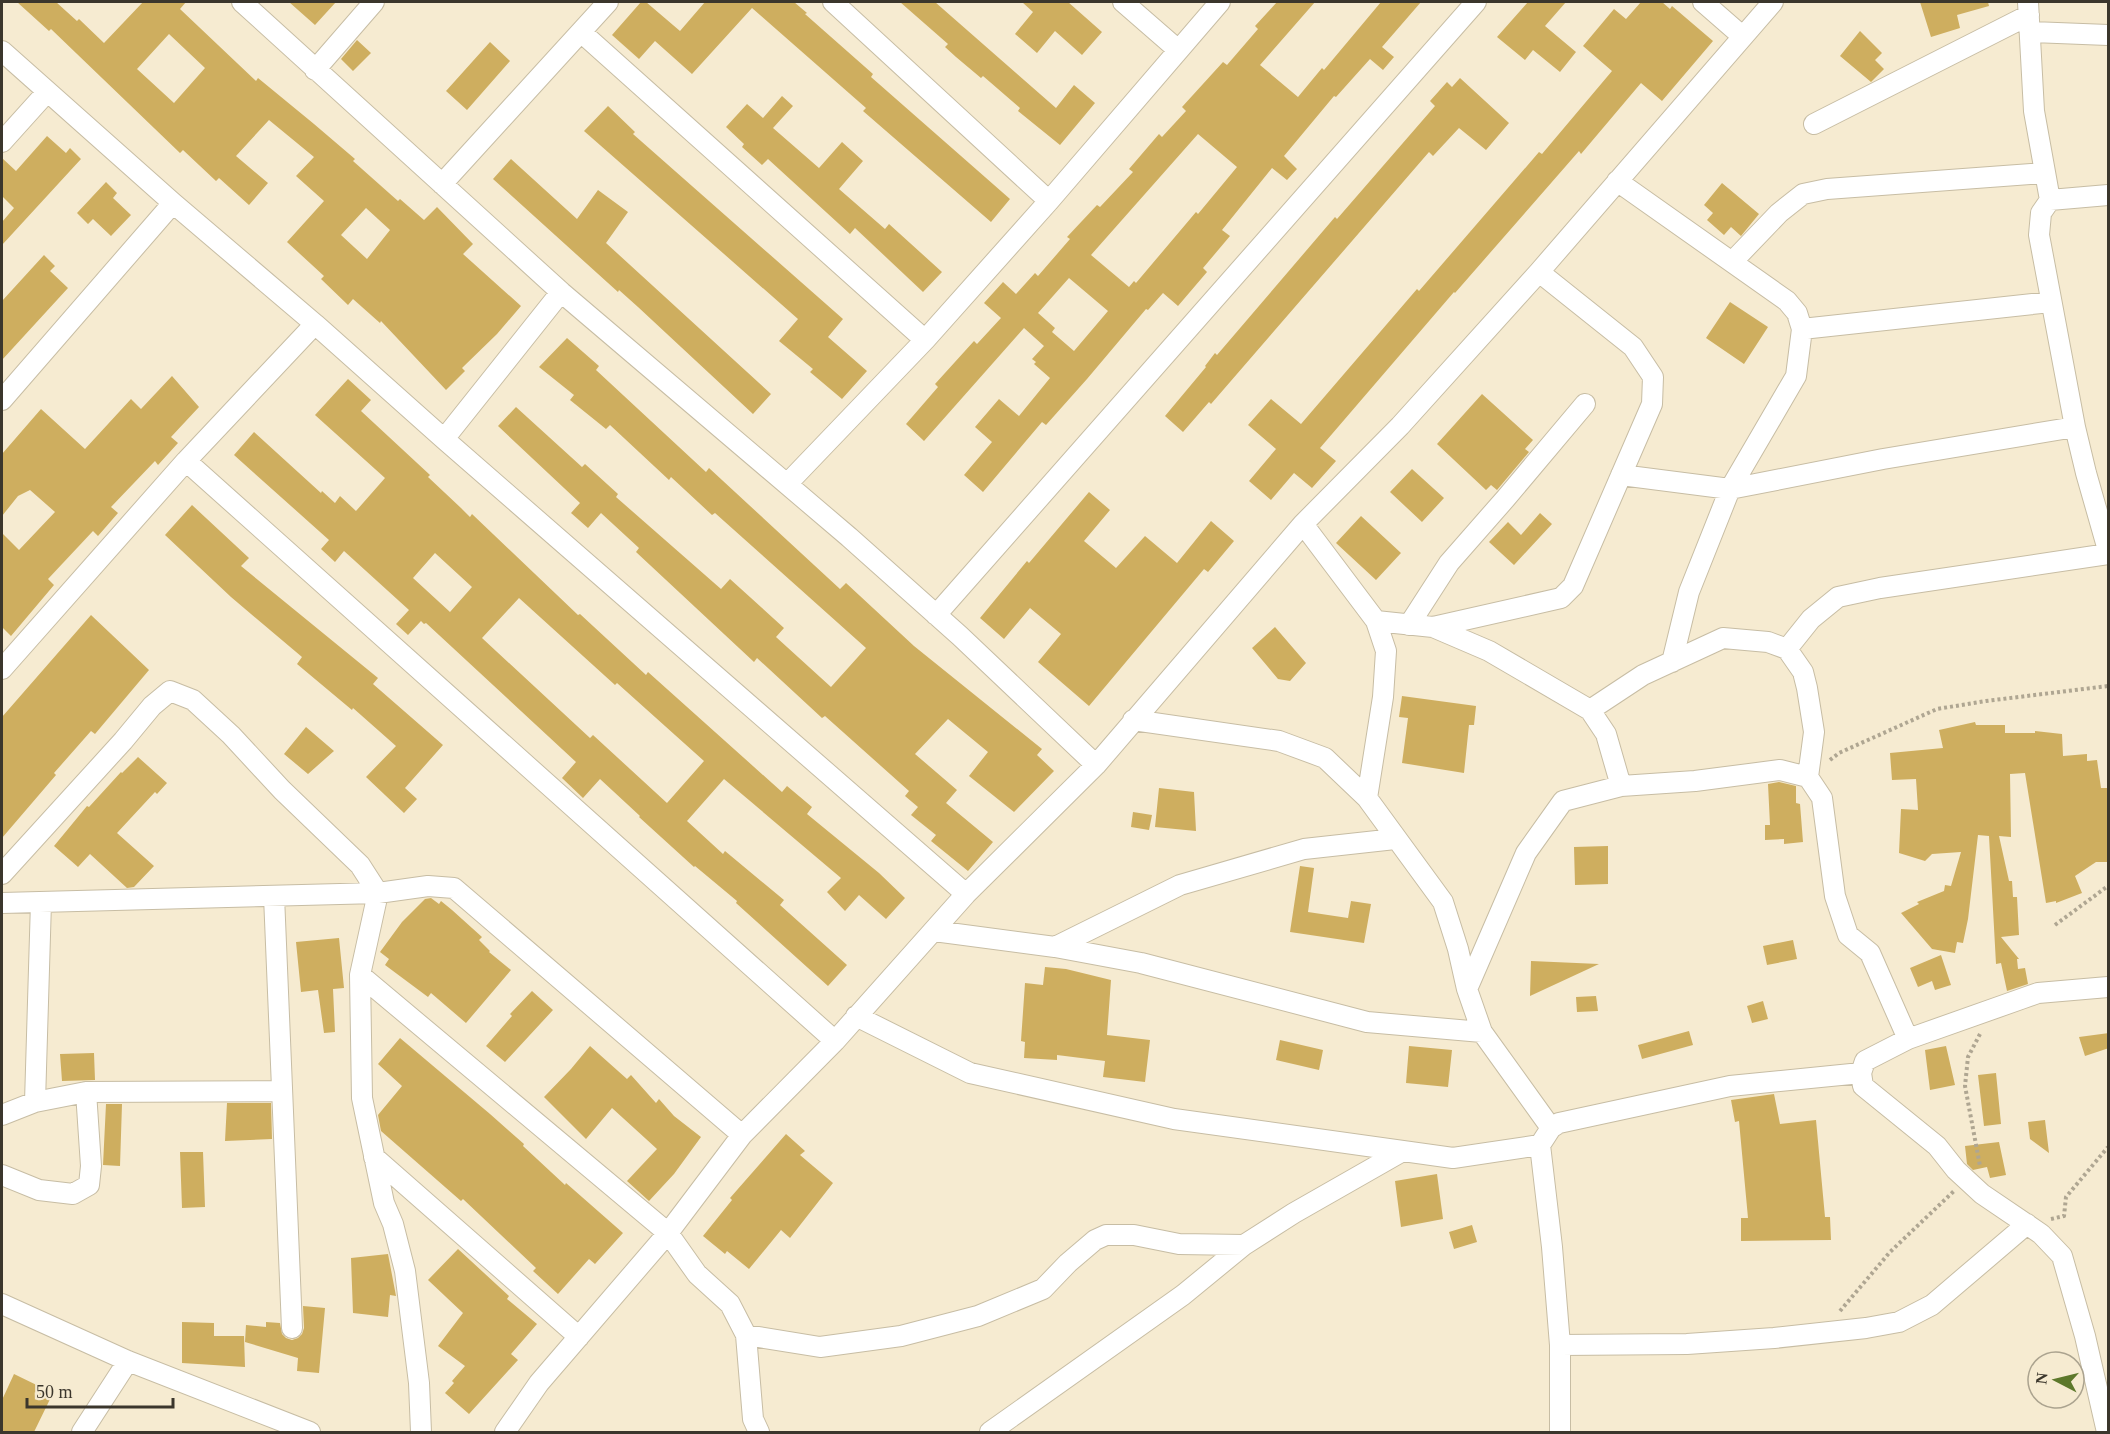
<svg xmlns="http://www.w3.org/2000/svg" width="2110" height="1434" font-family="Georgia,serif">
	<rect width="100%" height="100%" fill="#f6ebd1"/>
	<!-- building -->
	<path fill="#ceae5f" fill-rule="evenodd" d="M17,2H56L77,21L79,19L104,43L143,2H186L180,9L256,81L258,78L314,124L355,159L353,161L398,201L400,199L424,220L437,207L473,244L463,254L521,306L497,334L462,368L465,371L446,390L381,321L380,323L353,299L348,305L321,279L324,276L287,242L324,201L296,176L314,157L269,120L236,156L268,183L249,205L219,178L216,181L183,150L180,153L51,29L49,31ZM169,34L205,68L174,103L137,69ZM366,208L390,230L367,259L341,235Z
		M289,2H336L315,25Z
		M641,2H646L680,31L705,2H794L807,13L805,14L873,74L871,77L1010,199L991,222L863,111L866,108L752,8L692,74L655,41L639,59L612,35Z
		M900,2H935L1056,108L1074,85L1095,103L1060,145L1018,111L1020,108L983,76L981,78L956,57L945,47L948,44Z
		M1022,2H1068L1102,32L1082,55L1055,31L1037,53L1015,34L1033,12Z
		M1277,2H1315L1260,65L1298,97L1322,68L1324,70L1381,2H1421L1382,47L1394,57L1383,70L1370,59L1336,97L1334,96L1284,156L1297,169L1287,180L1272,168L1222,230L1230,236L1203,268L1207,272L1178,306L1163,293L1148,310L1146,309L1087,379L1046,425L1042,422L983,492L964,475L992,442L975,427L999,399L1019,416L1050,378L1034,364L1036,362L1032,359L1044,346L1024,328L924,441L906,424L938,387L935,384L974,341L977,344L1001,318L984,303L1003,282L1016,294L1035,273L1038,276L1070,239L1067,237L1097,205L1100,207L1133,172L1129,169L1159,134L1162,137L1186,111L1182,107L1223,62L1227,65L1258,29L1255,26ZM1198,134L1237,167L1198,214L1196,212L1136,283L1134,281L1129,287L1091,255ZM1069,278L1108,311L1074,351L1052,332L1055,328L1038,313Z
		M1528,2H1566L1545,26L1576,52L1560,72L1533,50L1525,60L1497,37Z
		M1641,2H1662L1670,9L1672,6L1713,41L1662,101L1641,83L1581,154L1579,151L1455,293L1454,292L1320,448L1336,461L1312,488L1294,473L1271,500L1249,481L1276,449L1248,425L1271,399L1301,424L1417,289L1419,291L1539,152L1542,154L1612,71L1583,46L1614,9L1626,19Z
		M1920,2H1988L1989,6L1957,15L1960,28L1931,37Z
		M1860,31L1882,53L1875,60L1884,69L1871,82L1840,56Z
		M357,40L371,53L353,71L341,59Z
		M490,42L510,61L467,110L446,91Z
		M1460,78L1509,123L1486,150L1459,128L1433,156L1429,152L1211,404L1209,402L1183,432L1165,416L1206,367L1205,366L1215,353L1217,355L1335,217L1337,219L1435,106L1430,101L1447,82L1452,87Z
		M782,96L793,106L773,128L819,168L842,142L863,161L839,189L885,229L889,224L942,272L923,292L855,228L850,234L768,159L762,165L742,147L744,144L726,127L747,104L763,118Z
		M608,106L635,132L633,134L843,319L828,337L867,371L842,399L810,372L813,369L779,341L798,319L584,131Z
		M47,136L66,153L70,148L81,159L2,245V222L14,208L2,196V158L16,171Z
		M511,159L577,219L598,190L628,212L606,243L771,394L753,414L638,307L619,290L618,292L493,179Z
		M106,182L117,193L113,198L131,215L111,236L93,219L88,224L77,213Z
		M1722,183L1759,214L1741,236L1731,227L1724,235L1707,220L1713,213L1704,205Z
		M44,255L55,266L50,271L68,288L2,360V301Z
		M1730,302L1768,327L1744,364L1706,338Z
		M567,338L599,366L596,370L706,472L709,468L840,589L846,583L914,646L1042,749L1037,755L1054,771L1014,812L969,776L988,752L948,719L915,754L957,790L946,803L993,842L968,871L931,841L936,835L911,815L918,807L905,796L909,791L825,716L822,718L757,658L754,662L636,552L639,548L601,513L588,528L571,513L580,503L498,426L516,407L582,467L585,464L618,494L616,497L721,589L730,579L784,628L776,637L831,687L866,648L715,513L712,515L671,477L669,480L610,425L606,429L570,400L574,395L539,367Z
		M172,376L199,407L171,437L178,443L158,465L155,461L111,507L118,513L98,536L93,531L48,579L54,585L11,636L2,627V533L19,550L55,512L30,490L18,496L2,516V454L41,409L85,449L131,399L141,409Z
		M348,379L371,400L361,411L430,475L428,477L461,508L470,517L472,514L578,615L580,614L646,675L648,672L782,792L787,786L812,807L807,814L879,873L905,898L886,919L859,895L845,911L827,892L841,878L724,779L687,821L723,854L725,851L784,900L780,905L847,965L828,986L736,903L737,901L695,866L694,867L639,817L640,816L600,779L583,798L562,778L576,762L426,623L424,624L421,621L408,635L396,624L409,610L344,551L335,562L321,549L329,540L234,455L254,432L321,493L322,491L335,503L340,496L356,511L385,478L315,415ZM435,553L472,587L450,612L413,578ZM519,598L615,685L617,683L704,761L667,803L593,735L590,738L482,638Z
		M1482,394L1533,440L1525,449L1529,452L1497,490L1491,485L1486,490L1437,444Z
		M1412,469L1444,498L1422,522L1390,492Z
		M1089,492L1110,510L1084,541L1116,568L1145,536L1177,563L1211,521L1234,541L1208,572L1204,569L1089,706L1038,662L1061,634L1030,608L1004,639L980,618L1027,561L1029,563Z
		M192,505L249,558L241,566L378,678L373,684L443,745L405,788L417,799L404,813L366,777L396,746L353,708L352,710L297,664L302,657L231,597L165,535Z
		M1540,513L1552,524L1514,565L1489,542L1508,522L1521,535Z
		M1361,516L1401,553L1376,580L1336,543Z
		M91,615L149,670L95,734L91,731L54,773L56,775L2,838V717Z
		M1275,627L1306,663L1290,681L1278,679L1252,648Z
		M1402,696L1476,706L1474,725H1469L1464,773L1402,763L1408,718L1399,717Z
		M1975,722L1976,725H2005V733H2035V731L2062,734L2063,756L2087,754V761L2097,760L2101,788H2109V862H2096L2075,876L2082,893L2056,903V901L2046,903L2025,773L2010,774L2011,837L1999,836L2009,881H2012L2013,897H2017L2019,935L2001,937L2019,959H2017L2018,969L2025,968L2028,984L2007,991L2001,963L1996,964L1989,836L1978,835L1968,919L1963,943L1957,942L1955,953L1932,949L1901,913L1919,904L1917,902L1944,891L1945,885L1951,886L1961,852L1932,854L1925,861L1899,853L1901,809L1918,810L1916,779L1892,780L1890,753L1943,748L1939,730Z
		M306,727L334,751L308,774L284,754Z
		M138,757L167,783L157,794L155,792L117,833L154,866L134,887L127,888L90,854L78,867L54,846L87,806L89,807L121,772L122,773Z
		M1779,782L1796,786V803L1800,804L1803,842L1784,844V839L1765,840V825H1770L1768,784Z
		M1159,788L1194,792L1196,831L1155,827Z
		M1133,812L1152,815L1149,830L1131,827Z
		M1608,846V884L1575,885L1574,847Z
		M1300,866L1314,868L1308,912L1348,918L1351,901L1371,904L1364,943L1290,932Z
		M431,898L439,904L441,901L452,910L482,937L479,940L490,951L489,952L511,970L466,1023L431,993L428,997L385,965L389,959L380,952L402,922L425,899Z
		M339,938L344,988L333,989L335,1032L324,1033L318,990L301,992L296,942Z
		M1793,940L1797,959L1767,965L1763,946Z
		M1941,955L1951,985L1935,990L1932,981L1918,987L1910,968Z
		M1531,961L1599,964L1530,996Z
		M1045,967L1066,969L1111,980L1107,1035L1150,1040L1145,1082L1103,1077L1105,1061L1057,1055V1060L1024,1058L1025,1042L1021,1041L1025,983L1043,985Z
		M532,991L553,1010L505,1062L486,1046L512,1016L510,1014Z
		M1596,996L1598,1011L1577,1012L1576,997Z
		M1763,1001L1768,1019L1752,1023L1747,1006Z
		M1689,1031L1693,1045L1642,1059L1638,1045Z
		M2109,1033V1048L2085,1056L2079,1037Z
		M400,1038L490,1114L524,1144L523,1146L565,1185L566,1183L623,1233L595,1264L589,1259L558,1294L533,1271L536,1268L463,1199L461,1201L381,1131L378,1115L402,1086L378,1064Z
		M1280,1040L1323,1050L1319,1070L1276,1060Z
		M590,1046L627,1079L631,1075L656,1103L659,1099L674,1116L701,1137L674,1174L649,1201L627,1181L657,1149L612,1108L586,1139L544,1097L571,1069Z
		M1409,1046L1452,1050L1448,1087L1406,1083Z
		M1946,1046L1955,1085L1930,1090L1925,1050Z
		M94,1053L95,1080L62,1081L60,1054Z
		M1996,1073L2001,1124L1984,1126L1978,1075Z
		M1774,1094L1780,1124L1816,1120L1825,1217H1830L1831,1240L1741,1241V1218H1748L1739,1121L1735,1122L1731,1100Z
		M227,1103H271L272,1139L225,1141Z
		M106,1104H122L120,1166L103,1165Z
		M2045,1120L2049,1153L2030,1139L2028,1122Z
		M786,1134L805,1151L800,1155L833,1183L790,1238L781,1230L749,1269L727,1251L725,1254L703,1236L732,1200L730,1198Z
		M1999,1142L2006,1175L1990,1178L1987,1167L1973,1170L1967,1164L1965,1146Z
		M180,1152H203L205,1207L182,1208Z
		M1437,1174L1443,1219L1401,1227L1395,1181Z
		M1472,1225L1477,1242L1454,1249L1449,1232Z
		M458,1249L509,1296L507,1299L537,1324L511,1354L518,1360L469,1414L445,1393L454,1383L452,1381L465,1366L438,1346L463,1313L428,1280Z
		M388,1254L396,1296L390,1295L388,1317L353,1313L351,1258Z
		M303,1306L325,1308L319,1373L297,1371L298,1358L245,1342L246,1325L266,1327V1322L280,1323L282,1334L286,1338L292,1340L298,1338L302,1334L304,1328Z
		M182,1322L214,1323V1336H244L245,1367L182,1363Z
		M14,1374L53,1393L34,1432H2V1400Z"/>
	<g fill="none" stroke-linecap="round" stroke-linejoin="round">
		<!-- minor casing -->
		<g stroke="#c7bda4" stroke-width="22">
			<path id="minor" d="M242,2L561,292
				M833,2L1049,201
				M1123,2L1177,49
				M1703,2L1742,36
				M2028,2L2034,111L2050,200L2041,213L2039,235L2075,427L2086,473L2108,550
				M581,32L925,340
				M2030,32L2108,35
				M2,51L173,203L315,324L444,439L966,894
				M315,70L374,2
				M1814,124L2029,15
				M2,142L47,92
				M1617,181L1787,301L1797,313L1802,329L1796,376L1730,489L1689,592L1672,662
				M442,184L608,2
				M2050,200L2108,195
				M1732,262L1779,213L1803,194L1827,189L2045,173
				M1802,329L2051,302
				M2,400L173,203
				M444,439L561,292L849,537L960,636L1096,765
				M186,461L835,1041
				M1621,475L1730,489L1883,459L2075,427
				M787,484L925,340L1049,201L1220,2
				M1303,524L1376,621L1386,651L1383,697L1367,798
				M936,615L1476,2
				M1376,621L1433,627L1489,651L1590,710L1606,734L1621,786
				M1409,625L1449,563L1506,498L1585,404
				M1433,627L1561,598L1573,586L1652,404L1653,377L1633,347L1539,272
				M1787,649L1811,619L1838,597L1880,588L2108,554
				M2,669L186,461L315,324
				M1590,710L1643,675L1723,638L1768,642L1787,649L1803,672L1807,688L1814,732L1808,777
				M1133,720L1279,741L1325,758L1367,798L1443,902L1458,949L1467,989L1482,1032L1551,1128
				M2,874L123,741L152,706L170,691L193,700L231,735L282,790L360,865L378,893L360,975L362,1098L384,1203L393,1224L405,1271L419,1383L421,1432
				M274,896L292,1328
				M2,903L378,893L428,886L454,888L742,1135
				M934,931L1055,947L1141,963L1367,1022L1482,1032
				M1055,947L1180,885L1304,849L1395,839
				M360,975L668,1233L697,1274L730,1304L746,1335L753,1419L759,1432
				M1467,989L1526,853L1563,801L1621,786L1695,781L1780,770L1808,777L1822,798L1835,896L1848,935L1870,953L1908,1039
				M856,1016L970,1073L1174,1119L1453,1158L1540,1145
				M35,1102L41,902
				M2,1115L35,1102L86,1092L282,1091
				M374,1157L579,1337
				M2,1175L39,1190L73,1194L89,1185L91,1166L86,1092
				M2,1304L128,1361L310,1432
				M746,1335L820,1347L901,1336L978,1316L1043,1289L1068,1263L1095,1240L1106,1235H1134L1179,1244L1244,1245
				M1560,1345L1687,1344L1774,1338L1866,1328L1899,1322L1932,1305L2027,1224
				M82,1432L128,1361
				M505,1432L539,1383L668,1233L742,1135L835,1041L966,894L1096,765L1303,524L1400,426L1539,272L1773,2
				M990,1432L1183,1295L1244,1245L1294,1213L1401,1152
				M1560,1432V1345L1552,1247L1540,1145L1551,1128L1559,1123L1730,1086L1861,1073
				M2107,1432L2085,1336L2062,1256L2041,1234L1982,1194L1956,1170L1937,1146L1863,1086L1861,1073L1865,1061L1908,1039L2021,999L2038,993L2108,987"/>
		</g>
		<!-- path -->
		<path stroke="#afa692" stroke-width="4" stroke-dasharray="3 3" stroke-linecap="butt" d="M1830,760L1839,753L1937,709L1986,701L2108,686
			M2055,925L2108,886
			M1980,1034L1968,1057L1965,1086L1980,1166
			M2051,1219L2064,1216L2066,1197L2108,1147
			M1840,1311L1890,1252L1954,1191"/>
		<!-- minor -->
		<use href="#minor" stroke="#fff" stroke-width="20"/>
	</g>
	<!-- border -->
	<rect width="2110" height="1434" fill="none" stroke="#3b362c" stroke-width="6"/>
	<!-- north arrow -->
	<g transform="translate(2056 1380) rotate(277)"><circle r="28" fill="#f6ebd1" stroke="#aba38f" stroke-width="1.5"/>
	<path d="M0-4.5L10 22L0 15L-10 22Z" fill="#5d782b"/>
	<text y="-9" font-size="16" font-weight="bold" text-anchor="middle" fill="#3b362c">N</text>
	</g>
	<!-- scale -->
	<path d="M27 1398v9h146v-9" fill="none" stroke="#3b362c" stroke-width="3"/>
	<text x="36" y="1398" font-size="18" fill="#3b362c" stroke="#f6ebd1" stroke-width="4.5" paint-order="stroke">50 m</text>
</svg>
